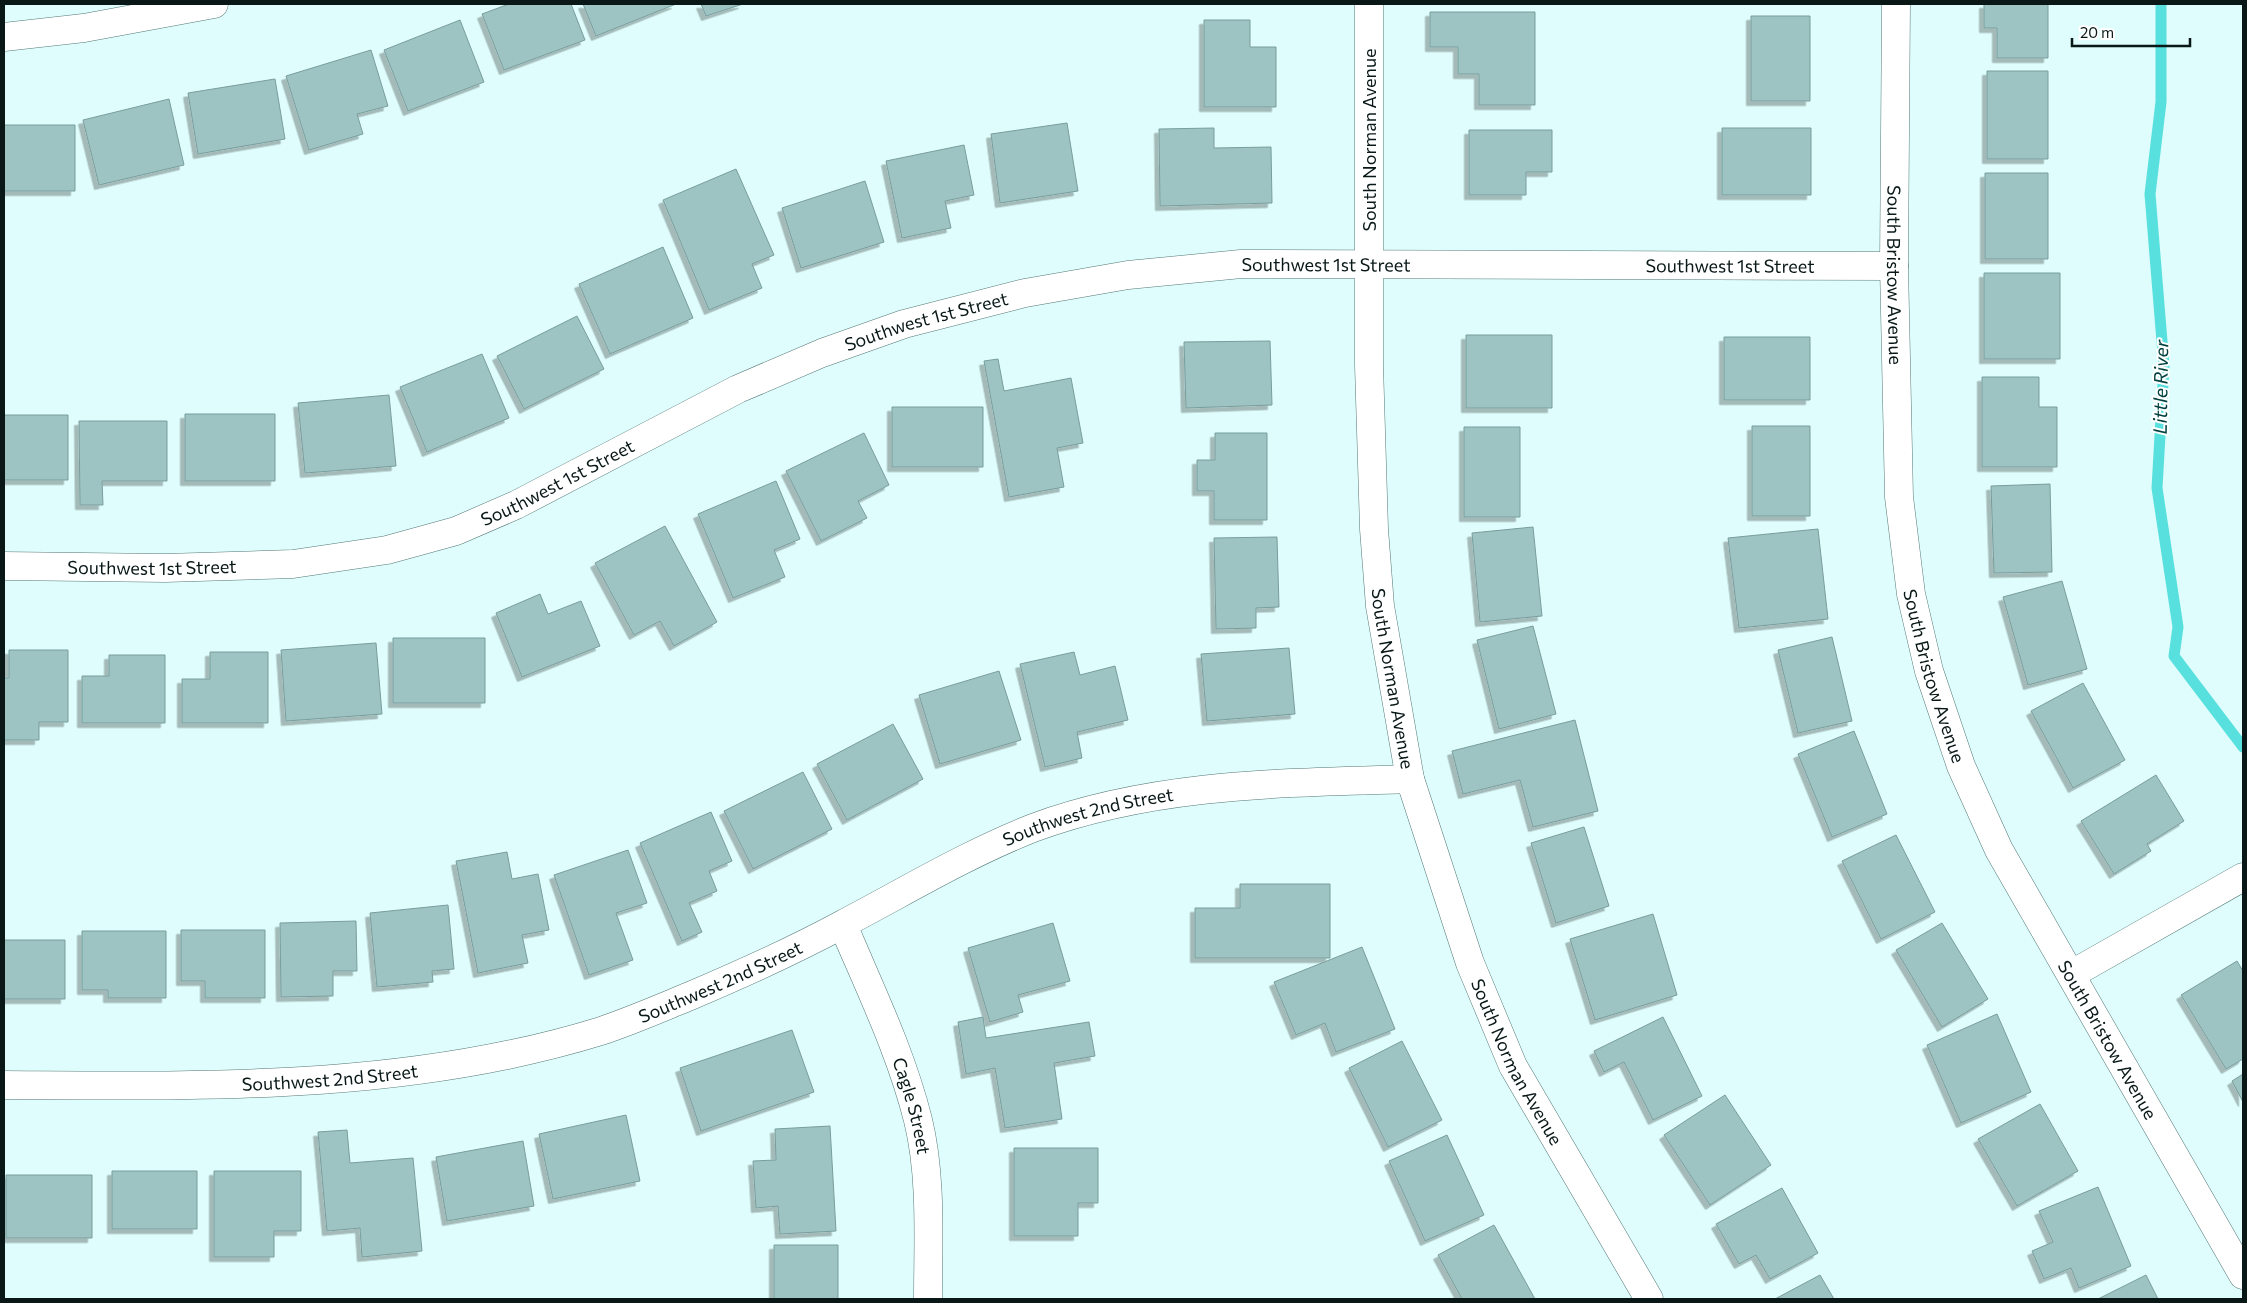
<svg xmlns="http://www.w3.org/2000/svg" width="2247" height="1303" font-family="Commissioner,sans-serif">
	<defs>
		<filter id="shadow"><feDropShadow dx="-4.5" dy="4.5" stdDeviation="0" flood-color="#0004"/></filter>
	</defs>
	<rect width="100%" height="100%" fill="#defdfc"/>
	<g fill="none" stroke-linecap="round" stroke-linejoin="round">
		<!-- stream -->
		<path stroke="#58e0de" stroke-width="11" d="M2161,4V102L2150,194L2164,366L2157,488L2178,627L2174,656L2243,747"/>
	</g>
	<!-- building -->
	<path fill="#9dc3c2" stroke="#799d9c" filter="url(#shadow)" d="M509,4H571L585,40L504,70L482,14Z
		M583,4H676L596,36Z
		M701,4H743L706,16Z
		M1984,4H2048V58H1997V28H1984Z
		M1430,12H1535V105H1479V74H1458V47H1430Z
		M1751,16H1810V101H1751Z
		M460,20L484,82L408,111L384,50Z
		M1204,20H1250V47H1276V107H1204Z
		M371,50L388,106L357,114L363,134L309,150L286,76Z
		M1987,71H2048V159H1987Z
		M275,79L285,139L198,154L188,93Z
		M169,99L184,165L99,185L83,120Z
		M1067,123L1078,191L1000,203L991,134Z
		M4,125H75V191H4Z
		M1214,128V148L1271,147L1272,203L1160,206L1159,129Z
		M1722,128H1811V195H1722Z
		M1469,130H1552V172H1526V195H1469Z
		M964,145L974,195L945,201L951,228L902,238L886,161Z
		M736,169L774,255L752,264L762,288L709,310L663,200Z
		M1985,173H2048V259H1985Z
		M865,181L884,242L801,268L782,208Z
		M663,247L693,318L610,354L579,284Z
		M1984,273H2060V359H1984Z
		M577,316L604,369L524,409L497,356Z
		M1466,335H1552V408H1466Z
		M1724,337H1810V400H1724Z
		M1270,341L1272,405L1186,408L1184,342Z
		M482,354L509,418L427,452L400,387Z
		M998,359L1004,391L1071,378L1083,443L1057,448L1064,487L1009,497L984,361Z
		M1982,377H2039V407H2057V467H1982Z
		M389,395L396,466L305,473L298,403Z
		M892,407H983V467H892Z
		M185,414H275V481H185Z
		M4,415H68V480H4Z
		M79,421H167V481H102L103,505H80Z
		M1752,426H1810V516H1752Z
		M1464,427H1520V517H1464Z
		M864,433L889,485L858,501L867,518L821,541L786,471Z
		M1215,433H1267V520H1214V491H1197V460H1215Z
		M776,481L800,539L774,550L785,577L733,598L698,514Z
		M2050,484L2052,572L1994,573L1991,486Z
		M665,526L717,622L674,646L660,621L634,635L595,563Z
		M1533,527L1542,616L1480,622L1472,533Z
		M1818,529L1828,619L1739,628L1728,538Z
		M1277,537L1279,607L1256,608V628L1216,629L1214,538Z
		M2062,581L2087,669L2028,685L2003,597Z
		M540,594L548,614L581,601L600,646L522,677L496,613Z
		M1533,626L1556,714L1499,729L1477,640Z
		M1832,637L1852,721L1798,733L1778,650Z
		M393,638H485V703H393Z
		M376,643L382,714L286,721L281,650Z
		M1289,648L1295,714L1207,721L1201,654Z
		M9,650H68V722H39V740H4V678H9Z
		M210,652H268V723H182V679H210Z
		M1074,652L1080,675L1115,666L1128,720L1077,732L1082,758L1045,767L1020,664Z
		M109,655H165V723H82V676H109Z
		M999,671L1021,740L940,764L919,695Z
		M2083,683L2125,760L2073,788L2031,711Z
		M1575,720L1598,811L1533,827L1520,780L1463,794L1452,751Z
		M893,724L923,779L847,820L817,764Z
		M1854,731L1887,814L1832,837L1798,754Z
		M803,772L832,829L753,869L724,811Z
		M2156,775L2184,821L2147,844L2151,851L2114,874L2081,821Z
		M711,812L732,861L709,871L717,891L689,903L702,932L682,941L640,843Z
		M1584,827L1609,906L1556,923L1531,843Z
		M1896,835L1935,912L1881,939L1842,861Z
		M628,850L647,903L616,913L633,960L589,975L554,875Z
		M507,852L512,879L538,874L549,930L522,935L528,963L478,973L456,861Z
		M1240,884H1330V958H1195V908H1240Z
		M448,905L454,969L432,971L433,982L377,987L370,913Z
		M1653,914L1677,995L1595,1020L1570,939Z
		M356,921L357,971H333V996L281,997L280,923Z
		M1053,923L1070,981L1018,995L1023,1012L990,1022L968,948Z
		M1942,923L1988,999L1942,1027L1896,950Z
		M181,930H265V998H205V981H181Z
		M82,931H166V998H108V990H82Z
		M4,940H65V999H4Z
		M1362,947L1395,1029L1336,1052L1325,1023L1296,1035L1274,982Z
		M2237,961L2243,971V1059L2226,1069L2181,995Z
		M1997,1014L2031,1092L1961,1123L1927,1045Z
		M983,1017L986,1038L1089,1022L1095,1056L1054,1063L1062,1119L1005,1128L995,1068L966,1074L958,1022Z
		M1663,1017L1702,1096L1653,1120L1624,1062L1604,1072L1594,1051Z
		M792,1030L814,1092L701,1131L680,1068Z
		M1402,1041L1442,1120L1388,1147L1349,1068Z
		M2243,1074V1102L2232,1081Z
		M1725,1095L1771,1165L1710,1205L1664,1135Z
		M2040,1104L2078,1171L2017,1206L1978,1139Z
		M626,1115L640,1181L553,1199L539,1134Z
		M830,1126L836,1231L780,1234L778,1206L756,1208L753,1161L776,1160L775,1129Z
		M347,1130L350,1163L413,1158L422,1251L362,1257L360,1228L327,1231L318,1132Z
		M1447,1135L1484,1215L1425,1241L1389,1161Z
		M523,1141L534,1206L447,1221L436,1157Z
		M1014,1148H1098V1203H1078V1236H1014Z
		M112,1171H197V1229H112Z
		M214,1171H301V1231H274V1257H214Z
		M6,1175H92V1238H6Z
		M2098,1187L2131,1266L2079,1288L2071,1268L2044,1279L2032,1251L2053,1242L2039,1211Z
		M1782,1188L1818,1253L1770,1279L1756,1255L1739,1264L1716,1224Z
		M1494,1225L1535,1299H1462L1438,1255Z
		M774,1245H838V1299H774Z
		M1820,1275L1834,1299H1775Z
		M2146,1275L2158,1299H2098Z"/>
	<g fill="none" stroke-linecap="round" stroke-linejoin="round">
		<!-- minor casing -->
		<g stroke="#557877" stroke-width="29">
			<g id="minor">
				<path id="s1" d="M1369,4V365L1374,529L1380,606L1410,779L1470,963L1513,1066L1649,1299"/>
				<path id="s2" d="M1896,4L1894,266L1899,497L1911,594L1929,671L1961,766L1999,850L2243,1275"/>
				<path d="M4,37L84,28L214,4"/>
				<path id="s3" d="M4,566L165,568L293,564L387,550L456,531L516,505L738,389L822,353L904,324L1025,293L1128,275L1241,264L1894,266"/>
				<path id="s4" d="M843,925C870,989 901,1052 918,1120C932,1177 928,1241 928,1299"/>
				<path d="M2072,974L2243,877"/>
				<path id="s5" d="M4,1085C205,1086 407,1091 601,1031C631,1021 661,1008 690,996C742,974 793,951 843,924C906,891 967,854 1033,828C1154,783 1284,783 1410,779"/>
			</g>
		</g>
		<!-- minor -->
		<use href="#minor" stroke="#fff" stroke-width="28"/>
	</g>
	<g text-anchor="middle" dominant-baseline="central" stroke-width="4" stroke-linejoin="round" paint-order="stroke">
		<!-- street labels -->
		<g font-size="18" fill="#091717" stroke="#fff">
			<text transform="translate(1369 140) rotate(-90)">South Norman Avenue</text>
			<text stroke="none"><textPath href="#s3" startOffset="1378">Southwest 1st Street</textPath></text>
			<text stroke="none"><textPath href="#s3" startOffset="1782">Southwest 1st Street</textPath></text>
			<text stroke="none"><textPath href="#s2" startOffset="271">South Bristow Avenue</textPath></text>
			<text stroke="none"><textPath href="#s3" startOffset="972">Southwest 1st Street</textPath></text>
			<text stroke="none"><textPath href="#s3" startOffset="568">Southwest 1st Street</textPath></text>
			<text stroke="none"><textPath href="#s3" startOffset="148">Southwest 1st Street</textPath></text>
			<text stroke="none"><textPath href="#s2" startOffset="676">South Bristow Avenue</textPath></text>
			<text stroke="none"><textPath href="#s1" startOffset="676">South Norman Avenue</textPath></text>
			<text stroke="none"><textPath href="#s5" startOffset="1136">Southwest 2nd Street</textPath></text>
			<text stroke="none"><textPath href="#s5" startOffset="731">Southwest 2nd Street</textPath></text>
			<text stroke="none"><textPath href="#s2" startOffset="1081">South Bristow Avenue</textPath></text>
			<text stroke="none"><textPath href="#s1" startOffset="1081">South Norman Avenue</textPath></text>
			<text stroke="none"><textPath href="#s5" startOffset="326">Southwest 2nd Street</textPath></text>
			<text stroke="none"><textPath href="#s4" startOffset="194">Cagle Street</textPath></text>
		</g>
		<!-- water labels -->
		<g font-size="19" font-style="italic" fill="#004140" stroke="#fff">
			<text transform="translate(2160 387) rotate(-89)">Little River</text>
		</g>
	</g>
	<!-- border -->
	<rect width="2247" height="1303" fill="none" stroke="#091717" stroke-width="10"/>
	<!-- scale -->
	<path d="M2072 38v8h118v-8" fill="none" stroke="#091717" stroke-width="2.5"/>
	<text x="2080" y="38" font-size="15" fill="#091717" stroke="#ffffff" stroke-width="4" paint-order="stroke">20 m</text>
</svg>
